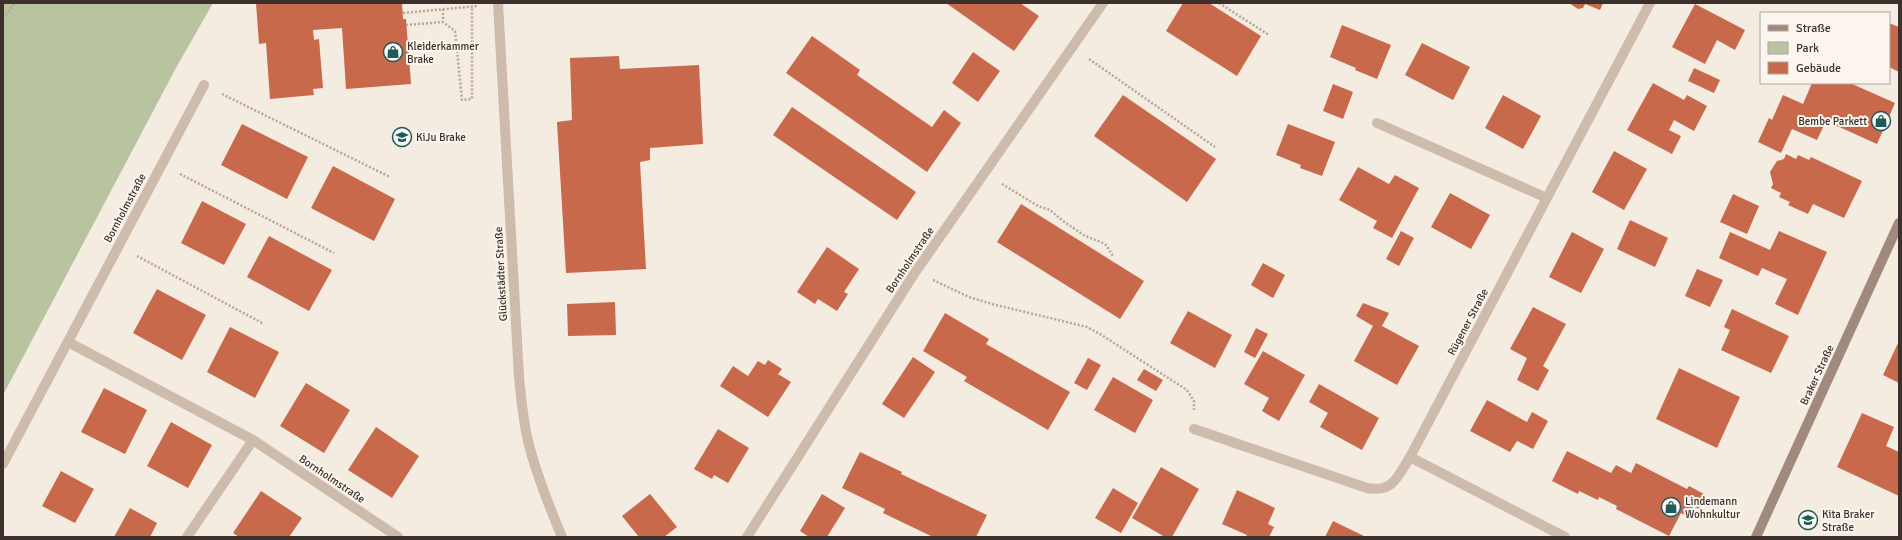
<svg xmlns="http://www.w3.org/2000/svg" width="1902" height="540" font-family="Signika,sans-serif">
	<rect width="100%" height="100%" fill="#f4ebe1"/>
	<!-- green -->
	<path fill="#b8c4a0" d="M3,3H213L177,66L3,395Z"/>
	<!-- building -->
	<path fill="#c8694b" d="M256,3H402L403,19H406L411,84L346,89L342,28L313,30L314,40L319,39L323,88L313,89L314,95L270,99L266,43L259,44Z
		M946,3H1020L1039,16L1014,51Z
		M1183,3H1209L1261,36L1237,76L1166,31Z
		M1569,3H1603L1600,10L1585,4L1583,8L1578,9Z
		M1695,4L1745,30L1735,50L1717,40L1705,64L1672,47Z
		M1889,23L1899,27V72L1889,67Z
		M1342,25L1391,45L1377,79L1355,70L1356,68L1330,57Z
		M812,36L860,70L857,75L932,127L944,110L961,123L927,172L786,73Z
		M1422,43L1470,67L1453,100L1405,75Z
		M973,52L1000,71L978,102L952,83Z
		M619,56L620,69L699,65L703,144L650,148V160L640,162L646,269L566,273L557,122L572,120L570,58Z
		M1694,68L1720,80L1714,93L1688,81Z
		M1653,83L1684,100L1687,95L1707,106L1694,131L1674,120L1669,130L1681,136L1672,154L1627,130Z
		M1812,83H1850L1895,103L1877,144L1826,121L1817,140L1792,129L1781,153L1758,142L1769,118L1772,120L1783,95L1803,104Z
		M1333,84L1353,92L1343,119L1323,111Z
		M1123,95L1216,159L1187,202L1094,136Z
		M1503,95L1541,116L1523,149L1485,128Z
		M792,107L916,192L897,220L773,135Z
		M242,124L308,157L287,199L221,165Z
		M1288,124L1335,142L1322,176L1300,168L1301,165L1276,155Z
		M1614,151L1647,169L1624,210L1592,192Z
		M1786,154L1796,159L1798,155L1809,160L1811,157L1862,181L1844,218L1813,204L1808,214L1788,205L1790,202L1779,197L1781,193L1771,188L1773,184L1770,172L1777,161L1784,159Z
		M333,166L395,199L374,241L311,208Z
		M1358,167L1389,184L1395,175L1419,188L1392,238L1373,228L1377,221L1339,200Z
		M1450,193L1490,215L1471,249L1431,227Z
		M1733,194L1759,206L1747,234L1720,222Z
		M202,201L246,224L224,265L181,243Z
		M1021,204L1144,281L1120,319L997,242Z
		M1630,220L1668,238L1655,267L1617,249Z
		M1401,231L1414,238L1399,266L1386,259Z
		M1779,231L1827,252L1798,315L1775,304L1787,279L1762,268L1758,276L1719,258L1730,232L1770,250Z
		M1572,232L1604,249L1581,293L1549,277Z
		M269,236L332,270L309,311L247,277Z
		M827,247L859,269L844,292L848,294L837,311L818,299L815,304L797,292Z
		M1263,263L1285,275L1273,298L1251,285Z
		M1697,269L1723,280L1710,307L1685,296Z
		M157,289L206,315L182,360L133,333Z
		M615,302L616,335L568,336L567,304Z
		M1363,303L1389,313L1382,326L1419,346L1397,385L1354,361L1373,326L1356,316Z
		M1533,307L1566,324L1543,366L1549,370L1538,391L1517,380L1527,358L1510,349Z
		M1732,309L1789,336L1771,373L1721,350L1730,330L1724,327Z
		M1188,311L1232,335L1215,368L1170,343Z
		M945,313L989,339L986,344L1070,392L1048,430L964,381L967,377L923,351Z
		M230,327L279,352L255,398L207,372Z
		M1256,328L1268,334L1255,358L1244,352Z
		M1899,341V383L1883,375Z
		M1263,351L1305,375L1279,421L1262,411L1269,398L1244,384Z
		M913,357L935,372L904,418L882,404Z
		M1088,358L1101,365L1087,390L1074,383Z
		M768,360L782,369L778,374L791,382L768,417L720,386L733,366L748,376L758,361L765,365Z
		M1679,368L1740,397L1717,448L1656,419Z
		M1144,369L1163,380L1156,391L1137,380Z
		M1113,377L1153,400L1135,433L1094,410Z
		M306,383L350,410L324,453L280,426Z
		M1319,384L1379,418L1362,450L1320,427L1328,413L1309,402Z
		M104,388L147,410L125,454L81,432Z
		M1487,400L1527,422L1532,412L1548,421L1533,449L1517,441L1510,452L1470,431Z
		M1862,413L1894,427L1886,446L1899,452V496L1837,467Z
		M171,422L212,445L188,488L147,466Z
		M376,427L419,456L392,498L348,470Z
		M718,429L749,448L728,483L714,475L712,479L694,469Z
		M1567,451L1611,473L1616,465L1631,473L1636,463L1687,489L1689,486L1706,495L1699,509L1693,506L1688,517L1681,513L1669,536L1616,509L1617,506L1599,497L1598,500L1579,491L1578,494L1552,481Z
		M860,452L902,472L901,474L987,515L976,537H933L883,513L885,509L842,488Z
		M1161,467L1199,489L1172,537H1165L1132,518Z
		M61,471L94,489L75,523L42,506Z
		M1113,488L1138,503L1121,533L1095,518Z
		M1237,490L1275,508L1268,524L1274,527L1269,537H1246L1247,535L1222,524Z
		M261,491L302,518L289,537H239L233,533Z
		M650,494L677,527L664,537H639L622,516Z
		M822,494L845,508L827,537H809L800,531Z
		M130,508L157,523L150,537H114Z
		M1333,521L1366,537H1325Z"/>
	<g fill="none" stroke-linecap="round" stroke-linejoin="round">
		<!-- path -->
		<path stroke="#b9a596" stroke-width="2.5" stroke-dasharray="2 2" stroke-linecap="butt" d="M1219,3L1269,35
			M443,9V22
			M403,13L478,6
			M3,18L15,3
			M406,25L443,22L455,31L462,100L472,99V6
			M1089,59L1215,147
			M222,94L390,177
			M180,174L334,253
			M1002,184L1038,206L1050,210L1063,221L1085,236L1101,242L1106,245L1113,256
			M137,256L264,324
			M933,280L969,297L992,304L1087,327L1100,334L1187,390L1194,401V410"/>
		<!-- service -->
		<path stroke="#cdbbac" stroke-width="10" d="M1377,123L1547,198"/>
		<!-- minor -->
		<path stroke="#cdbbac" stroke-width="10" d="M498,3L519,377C521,398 523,420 528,441C536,474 549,506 562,537
			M68,342L253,440L398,537
			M1194,429L1367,488C1393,493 1398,476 1410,457L1650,3
			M1410,457L1565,537
			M3,464L204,85
			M187,537L253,440
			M747,537L914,274L1103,3"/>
		<!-- secondary -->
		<path stroke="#a18a7d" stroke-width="10" d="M1756,537L1899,223"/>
	</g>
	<!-- icons -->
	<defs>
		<g id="shop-ring" transform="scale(1)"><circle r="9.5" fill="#fbf5ee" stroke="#1f5a5e" stroke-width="1.5"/><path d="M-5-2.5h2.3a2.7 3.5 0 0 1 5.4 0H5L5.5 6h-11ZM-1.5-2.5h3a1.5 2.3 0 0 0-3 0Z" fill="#1f5a5e"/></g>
		<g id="school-ring" transform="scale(1)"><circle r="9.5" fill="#fbf5ee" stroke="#1f5a5e" stroke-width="1.5"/><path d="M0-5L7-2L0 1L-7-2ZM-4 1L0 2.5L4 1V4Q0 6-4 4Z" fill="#1f5a5e"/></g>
	</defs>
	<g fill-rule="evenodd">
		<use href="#shop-ring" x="393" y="52"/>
		<use href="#shop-ring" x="1881" y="121"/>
		<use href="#school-ring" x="402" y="137"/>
		<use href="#shop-ring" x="1671" y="507"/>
		<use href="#school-ring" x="1808" y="520"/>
	</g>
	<g text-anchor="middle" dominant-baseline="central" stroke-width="4" stroke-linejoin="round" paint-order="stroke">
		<!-- poi labels -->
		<g font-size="11" fill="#3b302b" stroke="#fbf5ee" text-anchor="start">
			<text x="407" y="46">Kleiderkammer<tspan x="407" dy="13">Brake</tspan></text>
			<text x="1867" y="121" text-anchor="end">Bembe Parkett</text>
			<text x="416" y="137">KiJu Brake</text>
			<text x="1685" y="501">Lindemann<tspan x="1685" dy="13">Wohnkultur</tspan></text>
			<text x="1822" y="514">Kita Braker<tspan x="1822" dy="13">Straße</tspan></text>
		</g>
		<!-- street labels -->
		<g font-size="11" fill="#3b302b" stroke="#fbf5ee">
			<text transform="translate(125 208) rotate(-62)">Bornholmstraße</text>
			<text transform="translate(910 260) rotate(-56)">Bornholmstraße</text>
			<text transform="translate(501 274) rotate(-93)">Glückstädter Straße</text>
			<text transform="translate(1468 322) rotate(-62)">Rügener Straße</text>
			<text transform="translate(1817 375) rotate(-65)">Braker Straße</text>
			<text transform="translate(332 479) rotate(34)">Bornholmstraße</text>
		</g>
	</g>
	<!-- border -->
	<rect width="1902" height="540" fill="none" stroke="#3b302b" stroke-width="8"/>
	<!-- legend -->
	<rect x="1760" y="12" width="130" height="72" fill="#fbf5ee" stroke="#aea6a0"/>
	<rect x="1768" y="25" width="20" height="6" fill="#a18a7d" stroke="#aea6a0"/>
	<text x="1796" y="32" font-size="12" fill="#3b302b">Straße</text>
	<rect x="1768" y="42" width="20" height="12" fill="#b8c4a0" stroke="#aea6a0"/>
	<text x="1796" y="52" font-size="12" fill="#3b302b">Park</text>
	<rect x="1768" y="62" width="20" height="12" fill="#c8694b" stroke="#aea6a0"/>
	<text x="1796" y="72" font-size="12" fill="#3b302b">Gebäude</text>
</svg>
